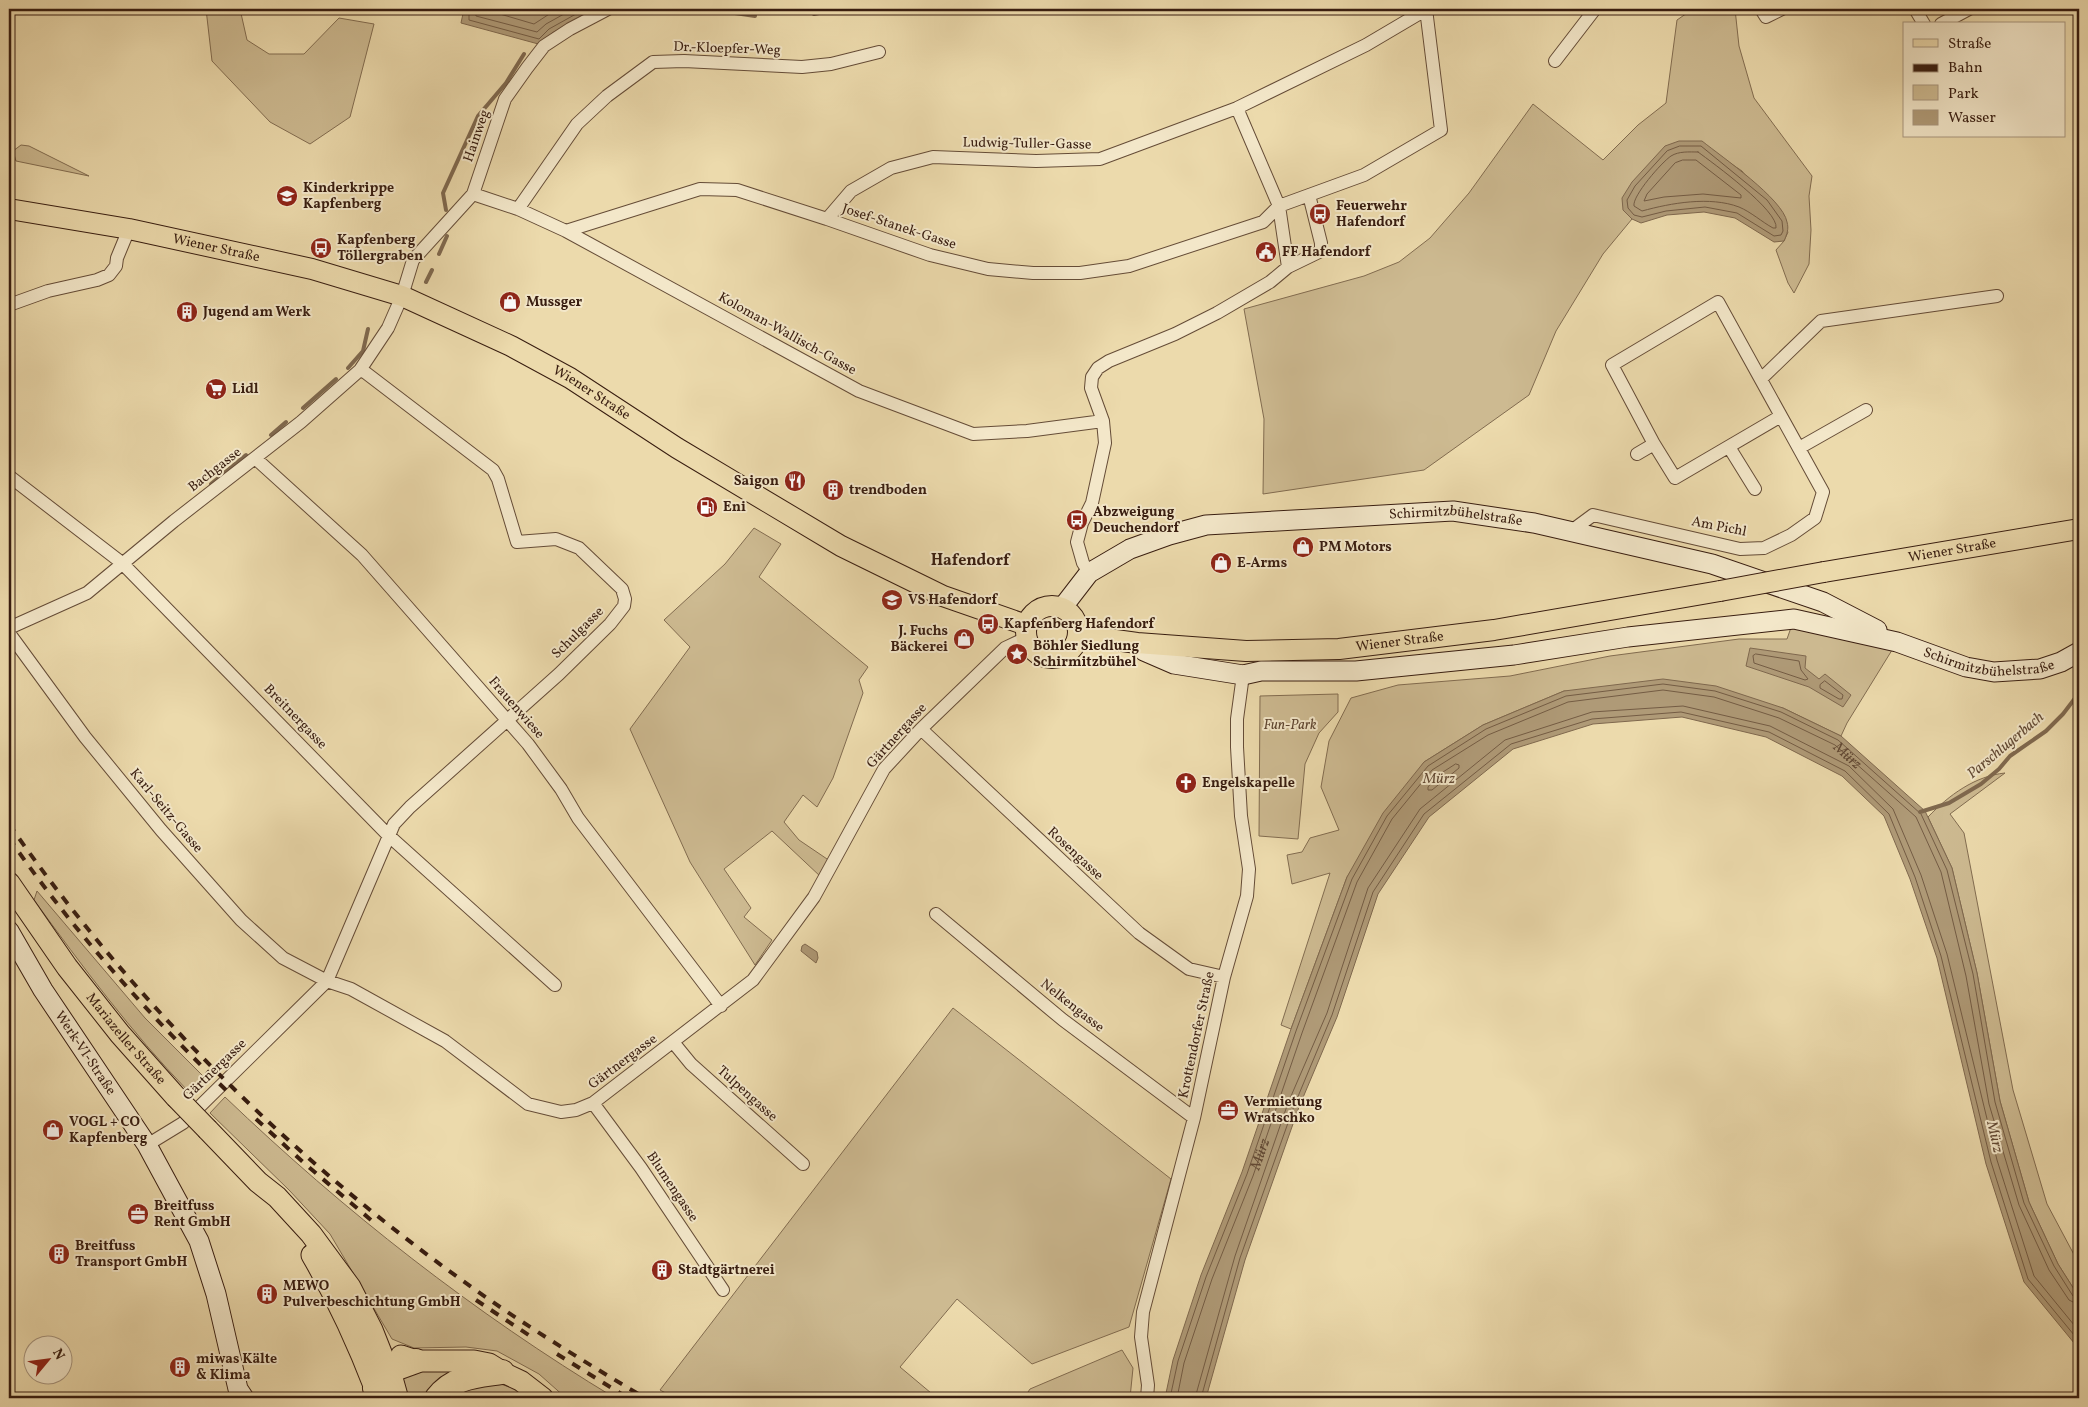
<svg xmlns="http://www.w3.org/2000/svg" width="2088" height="1407" font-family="Vollkorn,serif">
	<rect width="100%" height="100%" fill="#ecdaac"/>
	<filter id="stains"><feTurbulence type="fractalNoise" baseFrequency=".004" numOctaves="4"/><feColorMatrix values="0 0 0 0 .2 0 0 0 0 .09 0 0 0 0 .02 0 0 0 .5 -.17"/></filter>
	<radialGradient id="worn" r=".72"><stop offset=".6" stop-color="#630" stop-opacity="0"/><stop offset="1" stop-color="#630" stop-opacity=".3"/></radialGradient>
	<!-- green -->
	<path fill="#cdba91" stroke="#826c50" d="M206,9H240L247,40L269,54H304L339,18L374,24L350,117L310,144L270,122L212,61Z
		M1693,9H1735L1739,46L1754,98L1812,176L1809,196L1811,230L1809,264L1794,293L1788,283L1776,250L1784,241L1788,232L1742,171L1727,161L1623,210L1632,219L1603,254L1556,331L1529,395L1424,470L1263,494L1264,419L1244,309L1364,276L1399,262L1430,238L1469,193L1533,104L1603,160L1638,125L1666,103L1677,20Z
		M21,145L29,146L89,176L16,161L13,151Z
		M754,528L781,544L759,577L868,667L859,680L863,693L833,778L817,807L803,795L784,822L799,840L830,861L821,877L772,831L724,869L751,908L744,917L772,940L755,965L690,862L630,729L690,647L664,620L725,564Z
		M1794,619L1897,642L1847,723L1841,736L1783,708L1564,691L1483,725L1424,762L1347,877L1291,1029L1281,1025L1330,873L1292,884L1287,855L1302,852L1310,838L1339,830L1321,787L1329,741L1351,698L1398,685L1510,676L1610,656L1671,648L1739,639H1787Z
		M1338,694V712L1319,733L1305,764L1298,839L1259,836L1260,696Z
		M2005,773L1950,814L1964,833L2013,1090L2047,1204L2079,1264V1297L2058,1264L2029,1202L2000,1101L1977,973L1952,868L1928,817C1949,795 1975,776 2005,773Z
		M37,891L145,1018L206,1079L188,1091C131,1032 82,966 34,900Z
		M953,1008L1171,1179L1129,1327L1032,1364L957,1299L900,1367L937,1398H675L660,1390Z
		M225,1097C344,1211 474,1313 615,1398H566L539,1374L497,1351L466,1347L414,1348L392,1339L330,1234L289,1190L210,1113Z
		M1122,1350L1133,1368L1130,1398H1024L1030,1389Z
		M469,1366L428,1398H402L401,1373Z
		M497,1383L513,1388L530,1398H447L456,1388Z"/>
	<!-- water -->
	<path fill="#af9a77" stroke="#7f684e" d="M464,9H596L552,33L542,45L461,23Z
		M1679,141H1702C1722,157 1783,199 1787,222C1789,229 1787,234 1784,241L1774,242L1735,218L1704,212L1667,215L1641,223L1632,219L1623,210L1622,198L1632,182L1665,146Z
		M1750,648L1806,656L1805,668L1819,679L1825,674L1851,695L1843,707L1809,687L1746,666Z
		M1663,679L1716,686L1783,708L1841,736L1925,811L1952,868L1977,973L2000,1101L2029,1202L2058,1264L2079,1297V1349L2024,1282L1986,1164L1937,958L1910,879L1884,816L1842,776L1766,737L1682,717L1593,724L1513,749L1429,817L1378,894L1337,1017L1299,1107L1245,1260L1206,1398H1165L1173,1360L1201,1275L1242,1172L1291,1029L1347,877L1383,813L1424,762L1483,725L1564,691Z
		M805,944L817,952L818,958L816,963L801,951L802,946Z"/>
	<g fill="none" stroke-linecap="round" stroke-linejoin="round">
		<!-- shore -->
		<g stroke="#745c44" stroke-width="1">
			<path d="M469,9V20L539,39L549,29L585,9"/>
			<path d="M475,9L476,16L537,32L546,24L573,9"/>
			<path d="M483,9L534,24L557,9"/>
			<path d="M1680,146H1701L1767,200L1782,221L1783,231L1781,235L1774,236L1737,213L1705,207L1666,211L1642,217L1634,215L1628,208L1627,200L1635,186L1667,151Z"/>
			<path d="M1698,152C1713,163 1779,211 1776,228H1773C1762,222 1751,212 1739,207C1710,196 1671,203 1642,211L1634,206C1632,196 1662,162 1671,156C1679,151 1689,152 1698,152Z"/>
			<path d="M1683,160H1696L1741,195V198L1703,194L1664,197L1644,201L1647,194L1675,163Z"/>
			<path d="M1756,654L1799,661L1801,670L1808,679L1805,680L1754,663L1753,656Z"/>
			<path d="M1825,681L1843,695L1842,699H1839L1820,688V685Z"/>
			<path d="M1456,764L1459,765V768L1432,790H1428V787L1437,776Z"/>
			<path d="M1170,1398L1178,1361L1206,1277L1247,1174L1296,1031L1352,879L1387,816L1428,766L1486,729L1566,696L1663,684L1715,691L1781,712L1838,740L1921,814L1947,870L1973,974L1995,1102L2024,1203L2054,1266L2073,1296L2079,1298"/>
			<path id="s1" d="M1177,1398L1184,1363L1212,1279L1253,1176L1302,1033L1357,882L1392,819L1432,770L1488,735L1568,702L1663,690L1714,697L1779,718L1835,745L1916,817L1941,872L1966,976L1989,1104L2019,1205L2049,1270L2069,1300L2079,1305"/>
			<path d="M1195,1398L1235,1256L1288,1103L1327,1013L1368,888L1420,809L1505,740L1592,712L1683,706L1770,726L1849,766L1893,809L1921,875L1947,954L1997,1160L2034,1276L2079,1331"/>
			<path d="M1201,1398L1240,1258L1294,1106L1332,1015L1373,892L1424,814L1511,744L1592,719L1681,712L1769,732L1845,771L1889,814L1915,877L1941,956L1991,1162L2028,1279L2079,1341"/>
		</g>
		<!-- stream -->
		<path stroke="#7f684e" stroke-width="4" d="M708,9L755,16
			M814,14L838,9
			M446,210L443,193L478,116L506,83L524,54
			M439,254L447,236
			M426,282L432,270
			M348,368L363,351L368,329
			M303,408L336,379
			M271,435L286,422
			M211,484L246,455
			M1920,812L1949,803L1981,784L1999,769L2010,756L2046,731L2063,714L2079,693"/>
		<!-- minor casing -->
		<g stroke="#654c37" stroke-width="14">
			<path id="minor" d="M1761,9L1766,17L1782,9
				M1915,9L1924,24
				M1941,24L1969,9
				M1555,61L1595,9
				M1237,108L1279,206L1288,267
				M473,194L518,209L566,231L859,391L973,434L1027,431L1103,421
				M518,209L577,124L607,96L653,62L684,61L802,67L831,64L879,52
				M827,219L851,191L891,168L933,157L1036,161L1100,159L1237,108L1366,45L1427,9
				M566,231L700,189L737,190L827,219L930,255L988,269L1033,273H1080L1129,266L1263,222L1279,206L1364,175L1441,130L1426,9
				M9,305L48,291L97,280L109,275L116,266L117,258L129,229
				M1761,379L1821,321L1997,296
				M1729,447L1755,489
				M1799,448L1866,410
				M1637,454L1654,444
				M255,458L362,555L528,744L561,789L578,818L721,1006
				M9,476L122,563L388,835L555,985
				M1570,532L1593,515L1740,549L1764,548L1791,535L1815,518L1823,492L1718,302L1612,365L1654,444L1675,478L1781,416
				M1089,573L1083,563L1077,542L1082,523L1092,503L1105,443L1103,421L1091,388L1092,377L1098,368L1109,361L1175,334L1217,313L1270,282L1288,267L1321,251V243L1309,195
				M9,628L87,593L174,521L301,422L360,370L388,328L402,296L413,260L473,194L505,99L527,68L544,46L570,29L608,9
				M9,633L85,737L161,830L241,920L283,958L327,981L351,989L445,1041L528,1104L561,1112L576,1110L593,1103L753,980L814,897L884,769L921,729L1005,648L1026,638
				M921,729L1139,933L1189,969L1224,977
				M936,914L1063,1020L1194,1118
				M673,1042L691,1064L803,1164
				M593,1103L641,1168L723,1290
				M147,1145L183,1123L327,981L394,824L410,807L559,674L610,624L624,606L625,599L622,589L579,548L556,539L517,542L498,479L493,470L366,373L360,370
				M1147,1398L1148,1385L1141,1337L1143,1312L1194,1118L1224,977L1247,896L1249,869L1241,816L1237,747V719L1243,675"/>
		</g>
		<!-- secondary casing -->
		<g stroke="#381d10" stroke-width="21">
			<g id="secondary">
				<path id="s2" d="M1062,608L1089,573L1130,549L1169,535L1206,525L1453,511L1534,523L1712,564L1823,602L1877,630"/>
				<path id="s3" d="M1137,643L1144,651L1174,664L1243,675L1261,671H1356L1514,655L1628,637L1794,619L1897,642L1966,667L1994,672L2040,669L2061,662L2079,652"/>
				<path id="s4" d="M9,931L43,990L147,1145L199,1241L216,1294L238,1389L244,1398"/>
			</g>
		</g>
		<!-- primary casing -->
		<g stroke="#381d10" stroke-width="22">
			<g id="primary">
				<path id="s5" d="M9,209L129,229L312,269L402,296L511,346L570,378L677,448L841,546L943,596L1026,625"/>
				<path id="s6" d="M1824,572L2079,529"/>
				<circle cx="1052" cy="632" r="26"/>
				<path id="s7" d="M1079,635L1137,643L1246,651L1339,649L1494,630L1720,591"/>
				<path d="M502,1372L521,1381L543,1398"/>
			</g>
		</g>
		<!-- trunk casing -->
		<g stroke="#381d10" stroke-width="23">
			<g id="trunk">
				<path id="s8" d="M9,883L67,967L120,1034L176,1097"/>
				<path d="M208,1130L258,1182L277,1197L311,1234L350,1287L372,1330L389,1373"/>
				<path d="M312,1255C337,1298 357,1341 375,1388"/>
				<path d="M401,1356L416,1361H474L489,1364L502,1372"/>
			</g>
		</g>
		<!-- motorway casing -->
		<g stroke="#381d10" stroke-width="26">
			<path id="motorway" d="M389,1373L396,1398
				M378,1398L375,1388L394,1369L416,1361
				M437,1398C454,1376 476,1376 502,1372"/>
		</g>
		<!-- minor -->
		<use href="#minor" stroke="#f3e7c9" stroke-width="12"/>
		<!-- secondary -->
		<use href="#secondary" stroke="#f3e7c9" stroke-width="19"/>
		<!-- primary -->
		<use href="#primary" stroke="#ecdaac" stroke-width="20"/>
		<!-- trunk -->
		<use href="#trunk" stroke="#ecdaac" stroke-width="21"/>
		<!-- motorway -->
		<use href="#motorway" stroke="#ecdaac" stroke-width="24"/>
		<!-- rail -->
		<path stroke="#381d10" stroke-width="4" stroke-dasharray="9 9" stroke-linecap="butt" d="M9,824C131,1000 289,1156 463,1281C521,1323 583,1361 645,1398
			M9,838C73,931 150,1016 231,1095
			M256,1119L304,1163L371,1220
			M476,1300L530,1336
			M557,1354L628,1398"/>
		<!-- primary-bridge casing -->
		<g stroke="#381d10" stroke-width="22" stroke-linecap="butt">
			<path id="primary-bridge" d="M1720,591L1824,572"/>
		</g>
		<!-- trunk-bridge casing -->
		<g stroke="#381d10" stroke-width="23" stroke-linecap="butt">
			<path id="trunk-bridge" d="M176,1097L208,1130"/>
		</g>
		<!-- primary-bridge -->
		<use href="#primary-bridge" stroke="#ecdaac" stroke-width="20"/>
		<!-- trunk-bridge -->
		<use href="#trunk-bridge" stroke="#ecdaac" stroke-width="21"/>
	</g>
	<!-- icons -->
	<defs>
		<g id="school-disc" transform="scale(1.125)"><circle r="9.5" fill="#8f2418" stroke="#f3e7c9"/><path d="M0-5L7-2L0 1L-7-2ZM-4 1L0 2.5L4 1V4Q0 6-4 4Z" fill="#fff"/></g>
		<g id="bus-disc" transform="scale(1.125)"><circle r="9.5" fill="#8f2418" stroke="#f3e7c9"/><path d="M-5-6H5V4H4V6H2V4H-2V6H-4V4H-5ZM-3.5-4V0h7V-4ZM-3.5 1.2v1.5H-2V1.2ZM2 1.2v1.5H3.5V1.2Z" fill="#fff"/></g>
		<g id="civic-disc" transform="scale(1.125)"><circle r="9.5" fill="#8f2418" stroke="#f3e7c9"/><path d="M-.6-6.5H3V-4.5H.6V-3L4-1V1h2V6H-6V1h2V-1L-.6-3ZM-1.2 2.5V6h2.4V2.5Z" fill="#fff"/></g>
		<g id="shop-disc" transform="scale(1.125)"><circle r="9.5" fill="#8f2418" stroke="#f3e7c9"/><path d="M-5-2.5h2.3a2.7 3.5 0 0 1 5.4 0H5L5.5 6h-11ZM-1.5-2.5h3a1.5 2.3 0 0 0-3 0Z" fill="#fff"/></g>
		<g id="building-disc" transform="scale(1.125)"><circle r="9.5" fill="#8f2418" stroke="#f3e7c9"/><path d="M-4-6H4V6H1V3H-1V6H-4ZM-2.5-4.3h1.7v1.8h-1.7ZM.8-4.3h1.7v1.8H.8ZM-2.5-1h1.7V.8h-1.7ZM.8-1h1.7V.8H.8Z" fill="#fff"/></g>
		<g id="supermarket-disc" transform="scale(1.125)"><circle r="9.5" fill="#8f2418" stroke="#f3e7c9"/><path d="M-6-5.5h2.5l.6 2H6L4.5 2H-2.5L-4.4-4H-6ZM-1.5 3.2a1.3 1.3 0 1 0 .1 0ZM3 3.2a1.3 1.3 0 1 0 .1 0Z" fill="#fff"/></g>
		<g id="restaurant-disc" transform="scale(1.125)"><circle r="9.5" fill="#8f2418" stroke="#f3e7c9"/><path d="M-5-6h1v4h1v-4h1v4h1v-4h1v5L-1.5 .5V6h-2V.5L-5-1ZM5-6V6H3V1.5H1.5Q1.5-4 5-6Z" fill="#fff"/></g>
		<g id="fuel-disc" transform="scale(1.125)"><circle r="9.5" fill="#8f2418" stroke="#f3e7c9"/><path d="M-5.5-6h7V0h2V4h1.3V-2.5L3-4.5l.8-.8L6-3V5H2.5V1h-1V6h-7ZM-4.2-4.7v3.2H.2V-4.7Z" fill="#fff"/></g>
		<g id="sight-disc" transform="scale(1.125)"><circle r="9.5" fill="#8f2418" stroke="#f3e7c9"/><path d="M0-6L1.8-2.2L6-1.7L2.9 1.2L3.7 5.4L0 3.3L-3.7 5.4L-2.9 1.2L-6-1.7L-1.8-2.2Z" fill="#fff"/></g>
		<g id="church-disc" transform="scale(1.125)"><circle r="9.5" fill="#8f2418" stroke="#f3e7c9"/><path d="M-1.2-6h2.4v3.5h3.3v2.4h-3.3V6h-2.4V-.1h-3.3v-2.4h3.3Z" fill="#fff"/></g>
		<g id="office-disc" transform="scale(1.125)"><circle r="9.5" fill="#8f2418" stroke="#f3e7c9"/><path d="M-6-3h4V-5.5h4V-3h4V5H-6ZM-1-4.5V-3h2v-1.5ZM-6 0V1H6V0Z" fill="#fff"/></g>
	</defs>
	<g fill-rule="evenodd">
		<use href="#school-disc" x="287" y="196"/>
		<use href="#bus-disc" x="1320" y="214"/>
		<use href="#bus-disc" x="321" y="248"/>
		<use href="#civic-disc" x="1266" y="252"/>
		<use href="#shop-disc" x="510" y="302"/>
		<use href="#building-disc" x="187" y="312"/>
		<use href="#supermarket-disc" x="216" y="389"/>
		<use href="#restaurant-disc" x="795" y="481"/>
		<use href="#building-disc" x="833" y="490"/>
		<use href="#fuel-disc" x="707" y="507"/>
		<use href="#bus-disc" x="1077" y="520"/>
		<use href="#shop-disc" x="1303" y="547"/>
		<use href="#shop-disc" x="1221" y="563"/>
		<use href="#school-disc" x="892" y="600"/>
		<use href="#bus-disc" x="988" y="624"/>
		<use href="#shop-disc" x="964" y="639"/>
		<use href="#sight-disc" x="1017" y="654"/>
		<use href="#church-disc" x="1186" y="783"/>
		<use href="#office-disc" x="1228" y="1110"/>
		<use href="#shop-disc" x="53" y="1130"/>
		<use href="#office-disc" x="138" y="1214"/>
		<use href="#building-disc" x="59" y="1254"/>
		<use href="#building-disc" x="662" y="1270"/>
		<use href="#building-disc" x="267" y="1294"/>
		<use href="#building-disc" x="180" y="1367"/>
	</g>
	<g text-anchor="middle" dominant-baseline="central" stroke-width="4" stroke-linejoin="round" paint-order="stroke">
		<!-- street labels -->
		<g font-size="14" fill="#381d10" stroke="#f3e7c9">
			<text transform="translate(727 49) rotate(2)">Dr.-Kloepfer-Weg</text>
			<text transform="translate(477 136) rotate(-71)">Hainweg</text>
			<text transform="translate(1027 144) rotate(1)">Ludwig-Tuller-Gasse</text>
			<text transform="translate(899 227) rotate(18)">Josef-Stanek-Gasse</text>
			<text stroke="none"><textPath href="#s5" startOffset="211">Wiener Straße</textPath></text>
			<text transform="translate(787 334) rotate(29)">Koloman-Wallisch-Gasse</text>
			<text stroke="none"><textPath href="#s5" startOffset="616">Wiener Straße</textPath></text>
			<text transform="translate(215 470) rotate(-38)">Bachgasse</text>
			<text stroke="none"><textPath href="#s2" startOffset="422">Schirmitzbühelstraße</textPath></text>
			<text transform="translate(1719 527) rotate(11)">Am Pichl</text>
			<text stroke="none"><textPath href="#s6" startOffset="130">Wiener Straße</textPath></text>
			<text transform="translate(578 633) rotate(-45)">Schulgasse</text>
			<text stroke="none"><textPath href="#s7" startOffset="322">Wiener Straße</textPath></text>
			<text stroke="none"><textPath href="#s3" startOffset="869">Schirmitzbühelstraße</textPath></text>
			<text transform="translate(516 708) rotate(49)">Frauenwiese</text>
			<text transform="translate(295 717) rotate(46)">Breitnergasse</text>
			<text transform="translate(897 736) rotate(-48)">Gärtnergasse</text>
			<text transform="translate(166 811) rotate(50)">Karl-Seitz-Gasse</text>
			<text transform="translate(1075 854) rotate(43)">Rosengasse</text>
			<text transform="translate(1072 1006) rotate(38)">Nelkengasse</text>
			<text transform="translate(1197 1035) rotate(-78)">Krottendorfer Straße</text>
			<text stroke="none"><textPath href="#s8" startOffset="195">Mariazeller Straße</textPath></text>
			<text stroke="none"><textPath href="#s4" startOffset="144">Werk-VI-Straße</textPath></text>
			<text transform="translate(623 1062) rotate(-37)">Gärtnergasse</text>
			<text transform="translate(215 1070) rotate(-44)">Gärtnergasse</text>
			<text transform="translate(747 1094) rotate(42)">Tulpengasse</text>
			<text transform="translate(672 1187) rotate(56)">Blumengasse</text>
		</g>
		<!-- poi labels -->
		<g font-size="14" font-weight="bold" fill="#381d10" stroke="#f3e7c9" text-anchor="start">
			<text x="303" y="188">Kinderkrippe<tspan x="303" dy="16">Kapfenberg</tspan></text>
			<text x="1336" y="206">Feuerwehr<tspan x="1336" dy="16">Hafendorf</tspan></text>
			<text x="337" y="240">Kapfenberg<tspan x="337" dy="16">Töllergraben</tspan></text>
			<text x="1282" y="252">FF Hafendorf</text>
			<text x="526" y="302">Mussger</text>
			<text x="203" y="312">Jugend am Werk</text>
			<text x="232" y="389">Lidl</text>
			<text x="779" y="481" text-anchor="end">Saigon</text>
			<text x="849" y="490">trendboden</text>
			<text x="723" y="507">Eni</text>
			<text x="1093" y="512">Abzweigung<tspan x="1093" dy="16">Deuchendorf</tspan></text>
			<text x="1319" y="547">PM Motors</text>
			<text x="1237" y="563">E-Arms</text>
			<text x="908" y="600">VS Hafendorf</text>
			<text x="1004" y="624">Kapfenberg Hafendorf</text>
			<text x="948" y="631" text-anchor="end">J. Fuchs<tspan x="948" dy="16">Bäckerei</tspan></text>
			<text x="1033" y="646">Böhler Siedlung<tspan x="1033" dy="16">Schirmitzbühel</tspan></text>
			<text x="1202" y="783">Engelskapelle</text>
			<text x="1244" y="1102">Vermietung<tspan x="1244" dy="16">Wratschko</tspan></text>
			<text x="69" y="1122">VOGL + CO<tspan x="69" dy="16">Kapfenberg</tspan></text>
			<text x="154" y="1206">Breitfuss<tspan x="154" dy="16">Rent GmbH</tspan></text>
			<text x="75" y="1246">Breitfuss<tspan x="75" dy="16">Transport GmbH</tspan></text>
			<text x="678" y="1270">Stadtgärtnerei</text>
			<text x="283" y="1286">MEWO<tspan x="283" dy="16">Pulverbeschichtung GmbH</tspan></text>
			<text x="196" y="1359">miwas Kälte<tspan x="196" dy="16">&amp; Klima</tspan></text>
		</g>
		<!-- park labels -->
		<g font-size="14" font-style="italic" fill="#5d4430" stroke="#f3e7c9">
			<text x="1290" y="725">Fun-Park</text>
		</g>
		<!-- water labels -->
		<g font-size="15" font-style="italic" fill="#624934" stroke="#f3e7c9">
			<text transform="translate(2006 746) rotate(-40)">Parschlugerbach</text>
			<text stroke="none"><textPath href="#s1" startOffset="1129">Mürz</textPath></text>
			<text x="1439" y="779">Mürz</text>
			<text transform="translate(1994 1137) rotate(77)">Mürz</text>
			<text stroke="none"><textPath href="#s1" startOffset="258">Mürz</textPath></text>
		</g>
		<!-- quarter labels -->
		<g font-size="16" font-weight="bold" fill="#381d10" stroke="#f3e7c9">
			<text x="970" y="561">Hafendorf</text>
		</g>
	</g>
	<!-- margin -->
	<rect width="2088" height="1407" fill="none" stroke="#ecdaac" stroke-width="30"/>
	<rect x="10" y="10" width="2068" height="1387" fill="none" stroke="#381d10" stroke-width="2.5"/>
	<rect x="15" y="15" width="2058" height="1377" fill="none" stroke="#381d10"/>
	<!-- legend -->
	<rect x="1903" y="22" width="162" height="115" fill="#f3e7c9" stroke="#a8967f"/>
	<rect x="1913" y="39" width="25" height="8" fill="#ecdaac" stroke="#a8967f"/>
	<text x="1948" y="48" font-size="15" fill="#381d10">Straße</text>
	<rect x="1913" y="64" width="25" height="8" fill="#381d10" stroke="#a8967f"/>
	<text x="1948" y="72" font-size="15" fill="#381d10">Bahn</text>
	<rect x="1913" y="85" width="25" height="15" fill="#cdba91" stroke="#a8967f"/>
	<text x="1948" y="98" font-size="15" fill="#381d10">Park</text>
	<rect x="1913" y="110" width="25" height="15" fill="#af9a77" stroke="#a8967f"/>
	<text x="1948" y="122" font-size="15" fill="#381d10">Wasser</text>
	<!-- north arrow -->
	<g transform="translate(48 1360) rotate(61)"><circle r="24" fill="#f3e7c9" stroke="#a8967f"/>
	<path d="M0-4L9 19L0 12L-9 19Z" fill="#8f2418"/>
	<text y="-8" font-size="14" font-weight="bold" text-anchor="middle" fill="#381d10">N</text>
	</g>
	<rect width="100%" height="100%" filter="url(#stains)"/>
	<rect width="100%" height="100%" fill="url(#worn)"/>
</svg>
